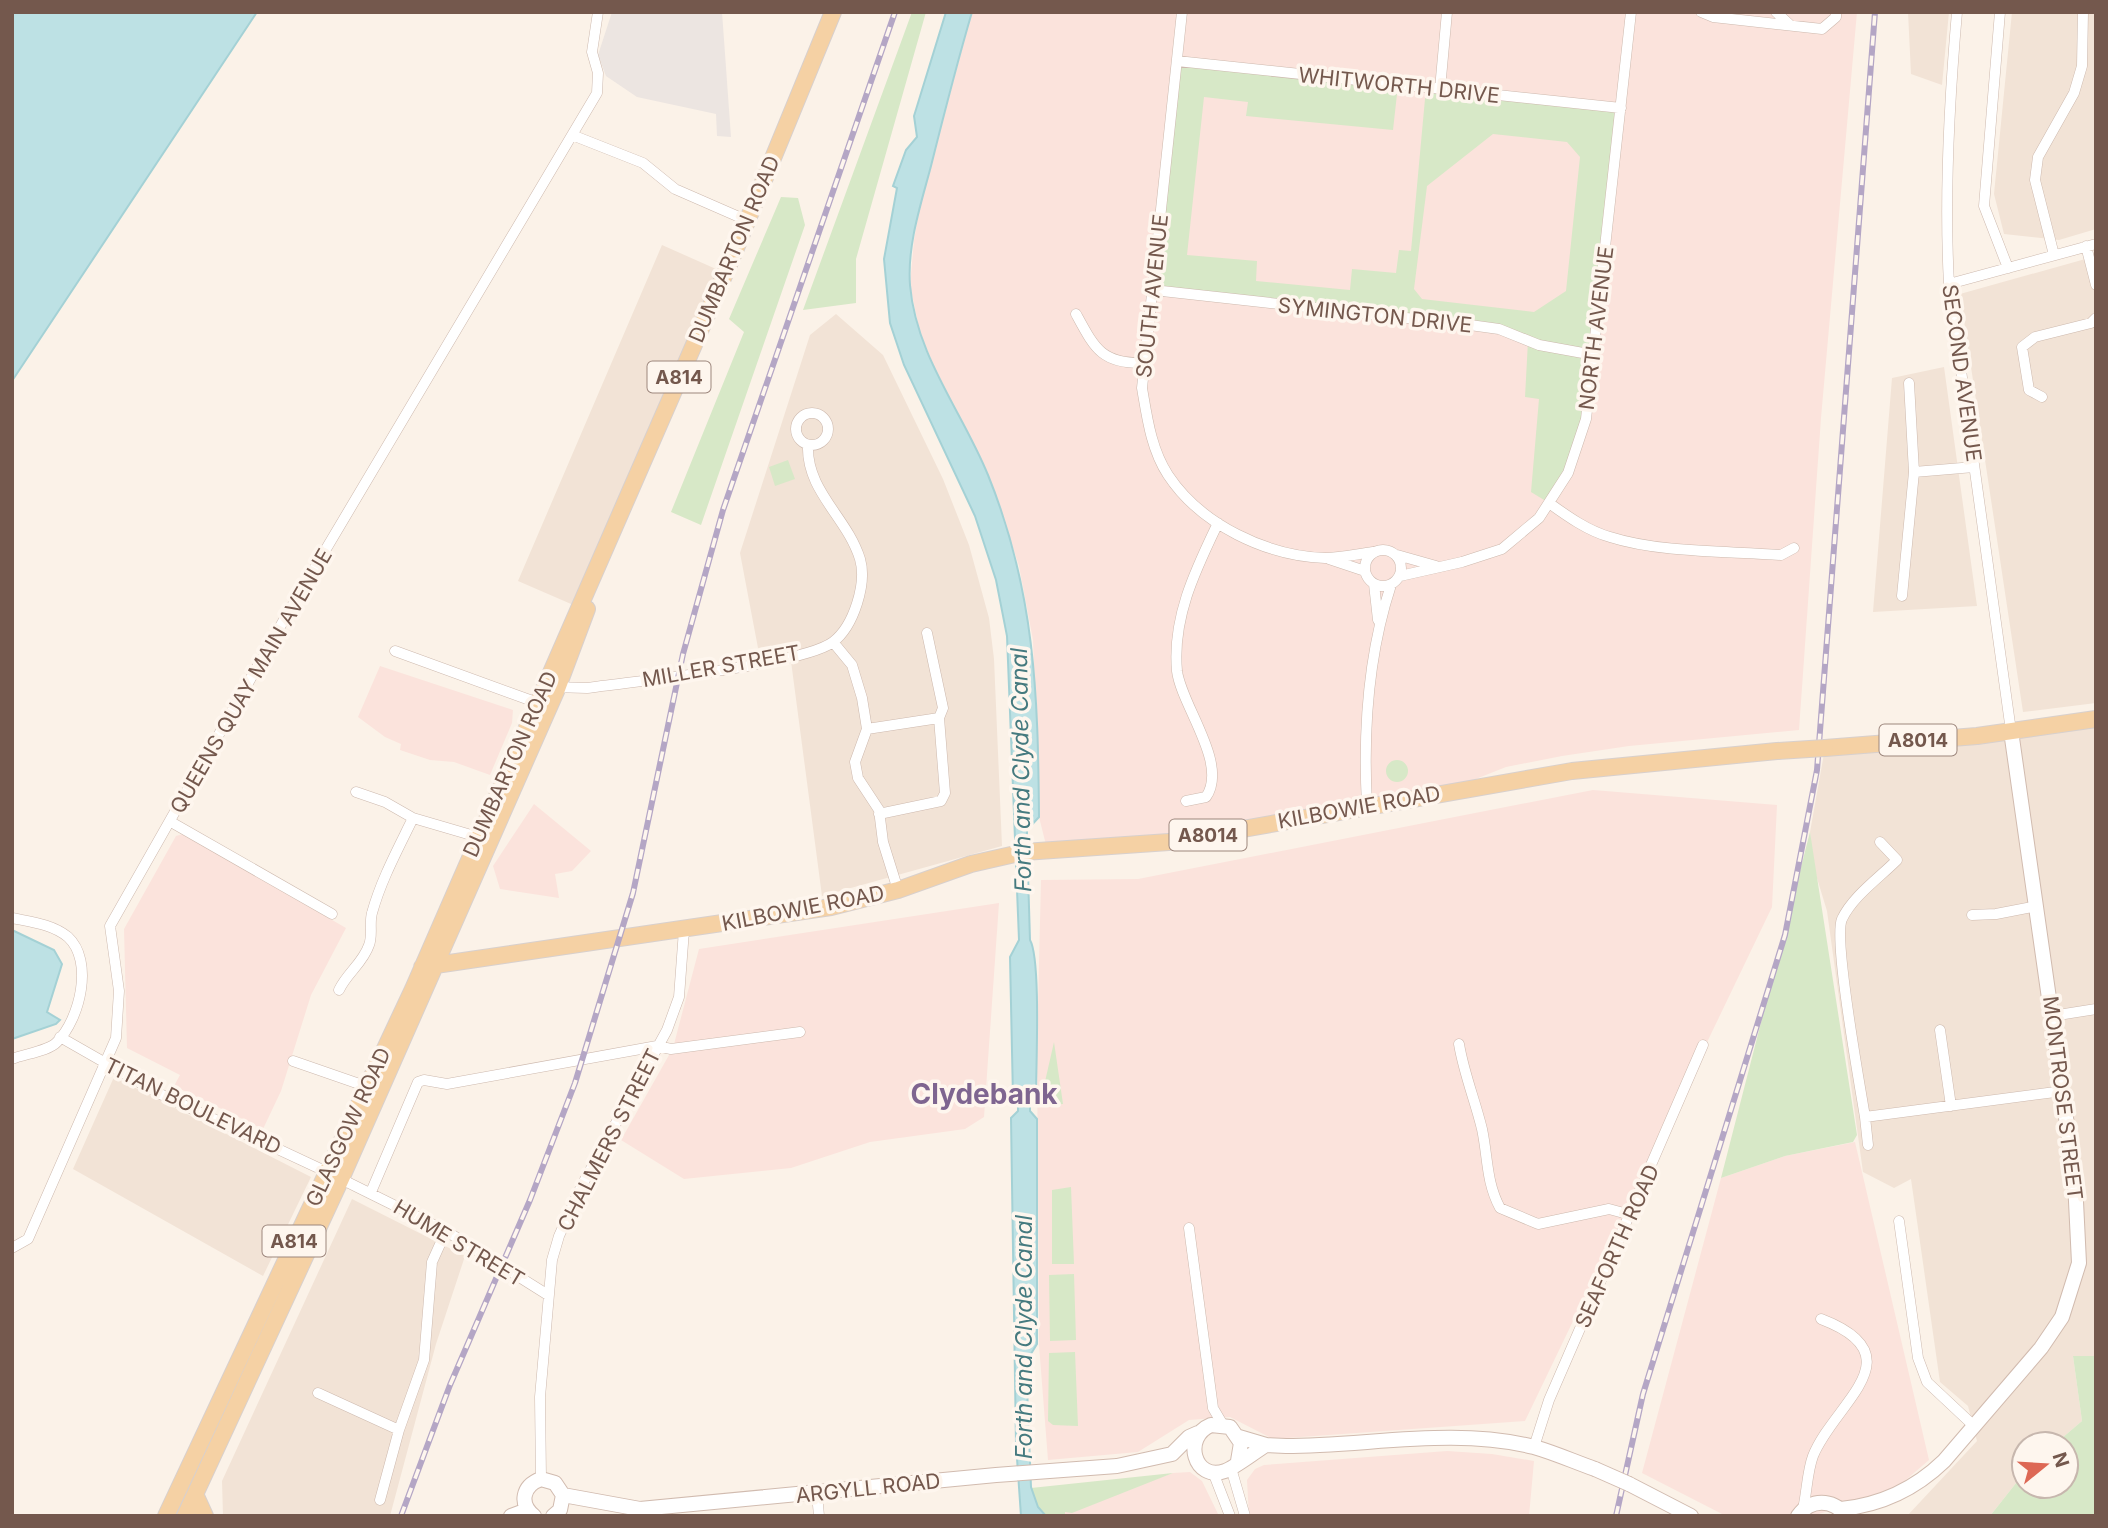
<svg xmlns="http://www.w3.org/2000/svg" width="2108" height="1528" font-family="Inter,sans-serif">
	<rect width="100%" height="100%" fill="#fbf2e8"/>
	<!-- residential -->
	<path fill="#f2e3d6" d="M1908,12H1949L1942,85L1911,74Z
		M2012,12H2096V229L2059,240L2004,234L1994,194Z
		M662,245L725,273L578,607L518,581Z
		M2096,256V703L2023,712L1960,294Z
		M836,314L883,355L943,479L969,545L989,618L994,659L1002,846L822,896L789,646L758,648L740,553L810,335Z
		M1944,367L1977,606L1873,612L1892,378Z
		M2096,719V1356H2073L2082,1421L2055,1444H2024V1473L1990,1516H1907L1977,1441L1968,1406L1940,1382L1911,1179L1894,1188L1863,1172L1827,911L1813,865L1810,832L1825,748Z
		M114,1077L311,1177L263,1276L73,1169Z
		M352,1199L465,1256L436,1344L390,1516H223L222,1481Z"/>
	<!-- commercial -->
	<path fill="#fbe3dc" d="M972,12H1857L1821,418L1799,730L1629,746L1562,756L1506,767L1443,792L1169,842L1047,849L1039,817L1033,640L1019,566L988,473L944,389L920,333L910,285L914,240L920,206Z
		M380,666L513,710L512,723L490,775L454,762L430,760L400,750L401,744L385,737L358,717Z
		M1593,790L1777,805L1772,907L1525,1421L1273,1439L1230,1417L1189,1420L1138,1452L1048,1460L1039,1345L1037,1048L1041,880L1138,879Z
		M534,804L591,851L572,871L555,874L559,898L500,889L493,866Z
		M183,834L346,928L311,995L281,1091L263,1129L174,1086L180,1075L127,1048L124,929L176,836Z
		M999,903L984,1117L965,1129L870,1142L791,1168L684,1179L621,1140L673,1048L699,949Z
		M1855,1142L1929,1460L1900,1485L1865,1500L1812,1516H1726L1642,1473L1721,1178L1785,1156Z
		M1447,1451L1492,1454L1534,1461L1529,1516H1249L1247,1480L1255,1469L1264,1465Z
		M1190,1472L1202,1481L1219,1516H1065L1064,1512L1173,1473Z"/>
	<!-- industrial -->
	<path fill="#ece5e1" d="M612,12H722L731,137L717,136L716,114L637,97L606,76L598,55Z"/>
	<!-- green -->
	<path fill="#d7e8c7" fill-rule="evenodd" d="M912,12H926L856,259V303L803,310Z
		M1177,61L1398,85L1393,130L1246,116L1248,102L1204,97L1187,255L1257,261L1256,281L1350,290L1352,269L1396,273L1399,250L1411,251L1426,88L1621,108L1586,419L1568,473L1549,503L1531,492L1539,399L1525,397L1528,341L1499,329L1153,290ZM1493,134L1567,142L1580,157L1566,291L1534,312L1422,299L1414,289L1427,186Z
		M781,197L798,198L805,225L701,525L671,512L744,332L729,319Z
		M788,460L795,479L775,486L769,467Z
		M1386 771a11 11 0 1 1 22 0a11 11 0 1 1-22 0Z
		M1810,832L1857,1135L1853,1142L1785,1156L1721,1178Z
		M1054,1042L1063,1104L1044,1105V1086Z
		M1071,1187L1074,1264H1052V1190Z
		M1074,1274L1076,1340L1050,1341L1049,1275Z
		M1075,1352L1078,1426L1053,1425L1048,1421L1049,1353Z
		M2073,1356H2096V1516H1990L2024,1473V1486H2066V1444H2055L2082,1421Z
		M1173,1473L1072,1513L1065,1512V1516H1046L1038,1507L1031,1488Z"/>
	<!-- water -->
	<path fill="#bde1e4" stroke="#a4d1d5" stroke-width="2" d="M12,12H257L12,381Z
		M946,12H972C957,63 944,114 931,166C921,204 907,245 910,285C916,356 962,411 988,475C1035,591 1038,694 1039,817L1027,830V841L1030,940C1041,959 1036,1066 1036,1096L1030,1103V1111L1037,1119V1344L1026,1362L1031,1487L1038,1507L1046,1516H1021L1016,1444L1011,1118L1018,1111V1103L1013,1098L1010,957L1019,940L1007,636L996,580L975,516L904,365L890,323L884,259L897,188L893,186L906,150L917,137L914,116Z
		M12,930L54,950L62,964L47,1012L60,1020L56,1024L12,1039Z"/>
	<g fill="none" stroke-linecap="round" stroke-linejoin="round">
		<!-- street casing -->
		<g stroke="#cdb9ae" stroke-width="11">
			<path id="street" d="M598,12L592,52L598,73L597,93L572,135L643,163L675,189L746,220
				M1182,12L1142,388C1147,417 1151,449 1168,475C1201,525 1267,556 1325,558C1341,558 1357,554 1373,552
				M1701,12L1713,17L1822,29L1836,17V12
				M1776,12L1790,25
				M1957,12C1949,103 1944,193 1949,284L2011,731
				M2000,12L1984,206L2008,268
				M1177,61L1621,108
				M1440,89L1447,12
				M2086,246L2096,285
				M2054,255L2035,180L2038,157L2074,93L2082,66L2083,12
				M1949,284L2096,244
				M1153,290L1470,325L1499,329L1539,345L1594,355
				M1076,314C1095,349 1102,364 1144,363
				M1909,383L1914,472
				M2042,397L2029,390L2022,347L2035,337L2091,323L2096,318
				M796 429a16 16 0 1 1 32 0a16 16 0 1 1-32 0Z
				M1549,503C1567,516 1588,531 1610,537C1660,553 1728,551 1781,555L1794,548
				M1365 568a18 18 0 1 1 36 0a18 18 0 1 1-36 0Z
				M1397,555L1436,566
				M1329,559L1365,571
				M1400,576L1462,562L1502,549L1539,518L1568,473L1586,419L1631,12
				M1374,584L1378,620
				M1902,596L1914,472L1974,467
				M833,642L852,665L862,698L867,729L855,762L858,778L879,810L883,842L898,890
				M395,651L538,703
				M553,687L587,688C635,681 802,665 833,642C854,626 867,583 860,559C847,517 806,491 808,445
				M867,729L939,718L943,708L927,633
				M356,792L385,802L413,818L478,837
				M1186,801L1206,797C1229,764 1181,705 1177,671C1172,617 1196,569 1218,523
				M1367,805C1363,732 1368,655 1391,585
				M879,814L941,801L945,793L939,718
				M171,822L332,914
				M1880,842L1897,860C1879,878 1853,896 1842,919C1833,939 1860,1086 1865,1117L2063,1091
				M1972,915L1996,914L2037,906
				M12,918C31,922 52,924 68,937C94,961 80,1019 57,1042C49,1051 24,1054 12,1059
				M339,990C347,973 363,963 369,945C373,936 369,923 372,913C381,880 398,849 413,818
				M2052,1016L2096,1009
				M1940,1030L1951,1106
				M60,1037L158,1093L327,1172
				M1459,1044C1464,1074 1475,1100 1482,1129C1488,1157 1486,1182 1500,1208L1538,1224L1609,1209L1631,1215
				M293,1061L368,1087
				M1865,1117L1868,1145
				M341,1179L446,1231L548,1295
				M371,1192L418,1082L424,1080L447,1084L657,1046L671,1049L800,1032
				M1899,1221L1918,1358L1927,1382L1974,1426
				M1189,1228L1213,1408L1223,1425
				M12,1248L28,1239L116,1038L119,991L110,926L285,618L572,135
				M318,1393L399,1430
				M1534,1447L1549,1400L1703,1045
				M1231,1468L1245,1516
				M1213,1472L1230,1516
				M541,1479L540,1397L552,1260L559,1236L581,1187L667,1030L679,997L684,930
				M817,1494L819,1516
				M380,1500L399,1430L424,1360L432,1262L446,1231
				M1803,1509C1807,1492 1807,1472 1813,1456C1834,1403 1918,1356 1821,1319"/>
		</g>
		<!-- secondary casing -->
		<g stroke="#d1bbaf" stroke-width="16">
			<path id="secondary" d="M1239,1437L1266,1445L1286,1446C1368,1446 1453,1427 1534,1447C1555,1453 1575,1462 1595,1469
				M1238,1461L1241,1443L1230,1427L1211,1425C1182,1437 1194,1482 1225,1471C1234,1468 1256,1451 1266,1445
				M1629,1484L1691,1516
				M563,1495L640,1509L996,1475L1117,1466L1172,1454L1189,1437L1198,1433
				M1841,1509C1881,1505 1914,1490 1944,1461L2041,1348L2062,1317L2079,1263L2075,1181L2011,731
				M511,1516L527,1510
				M534,1516C519,1504 522,1486 541,1479L555,1483L563,1495L560,1510L553,1516
				M1798,1516C1811,1498 1832,1499 1846,1515"/>
		</g>
		<!-- primary casing -->
		<g stroke="#d8d0cd" stroke-width="18">
			<path id="primary" d="M1825,748L1977,736L2096,719
				M422,967L831,907L898,890L971,864L1024,852L1169,842L1572,771L1777,751
				M195,1494L205,1516
				M166,1516L413,989L734,253L833,12
				M185,1516L341,1179L557,689L587,609"/>
		</g>
		<!-- street -->
		<use href="#street" stroke="#fff" stroke-width="10"/>
		<!-- secondary -->
		<use href="#secondary" stroke="#fff" stroke-width="14"/>
		<!-- primary -->
		<use href="#primary" stroke="#f5d1a4" stroke-width="16"/>
		<!-- rail casing -->
		<g stroke="#b4a6c5" stroke-width="6">
			<path id="rail" d="M401,1516L450,1385L530,1200L575,1083L633,893L683,654L723,510L895,12
				M1616,1516L1643,1394L1785,935L1817,770L1875,12"/>
		</g>
		<!-- rail -->
		<use href="#rail" stroke="#fef6ee" stroke-width="3.5" stroke-dasharray="10" stroke-linecap="butt"/>
		<!-- secondary-bridge casing -->
		<g stroke="#d1bbaf" stroke-width="16" stroke-linecap="butt">
			<path id="secondary-bridge" d="M1595,1469L1629,1484"/>
		</g>
		<!-- primary-bridge casing -->
		<g stroke="#d8d0cd" stroke-width="18" stroke-linecap="butt">
			<path id="primary-bridge" d="M1777,751L1825,748"/>
		</g>
		<!-- secondary-bridge -->
		<use href="#secondary-bridge" stroke="#fff" stroke-width="14"/>
		<!-- primary-bridge -->
		<use href="#primary-bridge" stroke="#f5d1a4" stroke-width="16"/>
	</g>
	<g text-anchor="middle" dominant-baseline="central" stroke-width="7" stroke-linejoin="round" paint-order="stroke">
		<!-- shield labels -->
		<g fill="#fef6ee" stroke="#9d877d" stroke-width="2">
			<rect x="647.5" y="361.5" width="63" height="31" rx="5"/>
			<rect x="1879.5" y="724.5" width="77" height="31" rx="5"/>
			<rect x="1169.5" y="819.5" width="77" height="31" rx="5"/>
			<rect x="262.5" y="1225.5" width="63" height="31" rx="5"/>
		</g>
		<g font-size="19" font-weight="bold" fill="#74584d">
			<text x="679" y="377">A814</text>
			<text x="1918" y="740">A8014</text>
			<text x="1208" y="835">A8014</text>
			<text x="294" y="1241">A814</text>
		</g>
		<!-- street labels -->
		<g font-size="21" fill="#74584d" stroke="#fef6ee">
			<text transform="translate(1399 85) rotate(6)">WHITWORTH DRIVE</text>
			<text transform="translate(734 249) rotate(-67)">DUMBARTON ROAD</text>
			<text transform="translate(1152 296) rotate(-84)">SOUTH AVENUE</text>
			<text transform="translate(1375 315) rotate(6)">SYMINGTON DRIVE</text>
			<text transform="translate(1596 328) rotate(-83)">NORTH AVENUE</text>
			<text transform="translate(1962 373) rotate(82)">SECOND AVENUE</text>
			<text transform="translate(721 666) rotate(-10)">MILLER STREET</text>
			<text transform="translate(251 681) rotate(-60)">QUEENS QUAY MAIN AVENUE</text>
			<text transform="translate(510 764) rotate(-66)">DUMBARTON ROAD</text>
			<text transform="translate(1359 807) rotate(-10)">KILBOWIE ROAD</text>
			<text transform="translate(803 908) rotate(-11)">KILBOWIE ROAD</text>
			<text transform="translate(2063 1098) rotate(83)">MONTROSE STREET</text>
			<text transform="translate(193 1106) rotate(26)">TITAN BOULEVARD</text>
			<text transform="translate(348 1127) rotate(-65)">GLASGOW ROAD</text>
			<text transform="translate(609 1140) rotate(-63)">CHALMERS STREET</text>
			<text transform="translate(459 1243) rotate(31)">HUME STREET</text>
			<text transform="translate(1617 1246) rotate(-66)">SEAFORTH ROAD</text>
			<text transform="translate(868 1488) rotate(-6)">ARGYLL ROAD</text>
		</g>
		<!-- water labels -->
		<g font-size="23" font-style="italic" fill="#457a7f" stroke="#fef6ee">
			<text transform="translate(1021 770) rotate(-91)">Forth and Clyde Canal</text>
			<text transform="translate(1024 1337) rotate(-90)">Forth and Clyde Canal</text>
		</g>
		<!-- district labels -->
		<g font-size="28" font-weight="bold" fill="#7e6590" stroke="#fef6ee">
			<text x="984" y="1094">Clydebank</text>
		</g>
	</g>
	<!-- border -->
	<rect width="2108" height="1528" fill="none" stroke="#74584d" stroke-width="28"/>
	<!-- north arrow -->
	<g transform="translate(2045 1465) rotate(72)"><circle r="33" fill="#fef6ee" stroke="#c7b7ae" stroke-width="2"/>
	<path d="M0-5L12 26L0 18L-12 26Z" fill="#dd6855"/>
	<text y="-10" font-size="19" font-weight="bold" text-anchor="middle" fill="#74584d">N</text>
	</g>
</svg>
